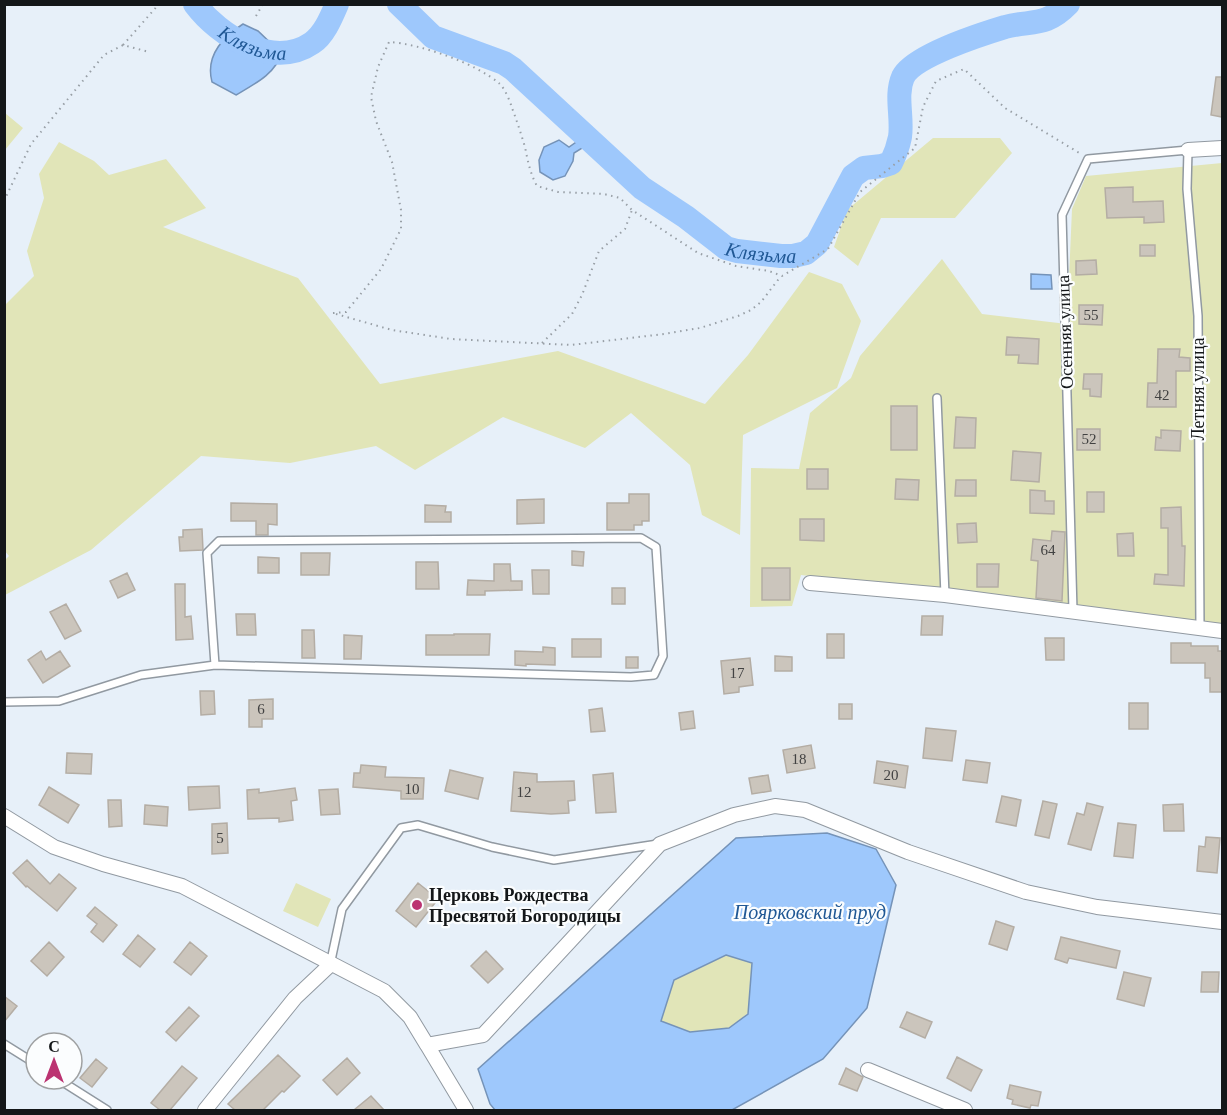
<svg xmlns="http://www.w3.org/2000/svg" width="1227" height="1115" font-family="'Times New Roman',serif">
	<rect width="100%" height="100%" fill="#e7f0f9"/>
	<!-- green -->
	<path fill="#e1e5b8" d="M5,113L23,128L5,150Z
		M933,138H1000L1012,153L955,218H881L858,266L834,247L847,210Z
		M59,142L94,161L109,175L166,159L206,208L163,227L298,278L380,384L558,351L705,404L748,355L809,272L842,284L861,321L837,388L743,435L740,535L702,515L690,465L631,413L585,448L503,417L415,470L376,446L290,463L201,456L91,550L5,595V560L9,556L4,550L5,305L34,276L27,251L44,198L39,174Z
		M1222,163V624L801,575L792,606L750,607L751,468L799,469L810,413L851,378L860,356L942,259L982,314L1067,324L1072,209L1086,176Z
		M296,883L331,899L318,927L283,911Z
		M726,955L753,963L748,1013L729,1028L690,1032L661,1021L674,980Z"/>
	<!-- water -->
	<path fill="#9ec8fc" stroke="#7593b8" stroke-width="1.5" fill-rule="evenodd" d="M243,24L258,31L281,53C277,73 253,85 236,95L212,82C205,56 223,37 243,24Z
		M585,136L592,142L574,153L573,161L565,176L553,180L540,172L539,160L544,147L559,140L569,147Z
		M1031,274L1051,275L1052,289H1031Z
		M827,833L876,849L896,885L867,1008L823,1059L732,1110H495L490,1104L478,1069L736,838ZM726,955L752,963L748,1014L729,1028L690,1032L661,1021L674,980Z"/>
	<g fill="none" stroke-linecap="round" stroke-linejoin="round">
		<!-- river -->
		<g stroke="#9ec8fc" stroke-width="24">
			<path id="s1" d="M195,4C219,36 273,70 312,43C324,35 331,18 337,4"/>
			<path id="s2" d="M399,4L433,37L504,63L513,69L642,188L686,217L726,248L737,251L781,256H793L806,253L817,244L853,176L864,168L882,166L891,163C895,155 898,147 900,137C903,118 895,95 903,77C913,56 982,34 1005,27C1032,20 1046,27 1068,4"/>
		</g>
	</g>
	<!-- building -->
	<path fill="#cbc5bc" stroke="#b4ada4" stroke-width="1.5" d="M1216,77H1222V117L1211,115Z
		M1133,187V202L1163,201L1164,222L1144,223V217L1107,218L1105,188Z
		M1140,245H1155V256H1140Z
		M1096,260L1097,274L1076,275V261Z
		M1079,305H1103L1102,325L1079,324Z
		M1007,337L1039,339L1038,364L1018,363L1019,355H1006Z
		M1158,349H1180L1179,357L1190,358V371H1176V407H1147L1148,383H1157Z
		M1084,374H1102L1101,397L1090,396V389H1083Z
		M891,406H917V450H891Z
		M956,417L976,418L975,448H954Z
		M1077,429H1100V450H1077Z
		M1161,430L1181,431L1180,451L1155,450L1156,437L1161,438Z
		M1013,451L1041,453L1039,482L1011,480Z
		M807,469H828V489H807Z
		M896,479L919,480L918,500L895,499Z
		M956,480H976V496H955Z
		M1030,490L1045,491V501H1054V514L1030,513Z
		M1087,492H1104V512H1087Z
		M629,494H649V521H642V525H634V530H607V503H629Z
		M544,499V523L517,524V500Z
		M231,503L277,504V525L268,524V535H256V521H231Z
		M425,505L446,506L445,512H451V522H425Z
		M1181,507L1182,546H1185L1184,586L1154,584L1155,574L1168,575V528H1161V508Z
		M800,519H824V541L800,540Z
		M976,523L977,542L958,543L957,524Z
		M202,529L203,550L180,551L179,537H183V530Z
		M1052,531L1065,532L1062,601L1036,598L1038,561L1031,560L1033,539L1051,541Z
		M1133,533L1134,556H1118L1117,534Z
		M572,551L584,552L583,566L572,565Z
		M301,553H330L329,575H301Z
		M258,557L279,558V573H258Z
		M416,562H438L439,589H416Z
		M494,564H510L511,581H522V590L485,591V595H467L468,580L494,581Z
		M977,564H999L998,587H977Z
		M762,568H790V600H762Z
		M532,570H549V594H533Z
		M127,573L135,590L118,598L110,581Z
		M175,584H185V617L191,616L193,639L176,640Z
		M612,588H625V604H612Z
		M66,604L81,631L65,639L50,612Z
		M236,614H255L256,635H237Z
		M922,616H943L942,635H921Z
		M302,630H314L315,658H302Z
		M454,634H490L489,655H426V635H454Z
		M827,634H844V658H827Z
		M344,635L362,636L361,659H344Z
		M1045,638H1064V660H1046Z
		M572,639H601V657H572Z
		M1171,643H1191V646H1218V651H1222V692H1210V678H1205V663H1171Z
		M543,647L555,648V665L526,664V666L515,665V651L543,652Z
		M41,651L46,660L60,651L70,666L43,683L28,660Z
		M775,656L792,657V671H775Z
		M626,657H638V668H626Z
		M750,658L753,685L739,687V692L724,694L721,661Z
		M200,691H214L215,714L201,715Z
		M273,699V719H262V727H249V700Z
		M1129,703H1148V729H1129Z
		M839,704H852V719H839Z
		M602,708L605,731L591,732L589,710Z
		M693,711L695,728L681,730L679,713Z
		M926,728L956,731L952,761L923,758Z
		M811,745L815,768L787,773L783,750Z
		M67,753L92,754L91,774L66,773Z
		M966,760L990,763L987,783L963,780Z
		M877,761L908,766L905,788L874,783Z
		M361,765L386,767L385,777L424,778L423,799H401V791L353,787L354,773H360Z
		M450,770L483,778L478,799L445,791Z
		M514,772L537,774V782L574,781L575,800L568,801L569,813L551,814L511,811Z
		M613,773L616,812L596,813L593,775Z
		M768,775L771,791L752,794L749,778Z
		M219,786L220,808L189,810L188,787Z
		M49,787L79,805L68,823L39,805Z
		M295,788L297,800L291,801L293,820L279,822V818L248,819L247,790L259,789V793Z
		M338,789L340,814L321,815L319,790Z
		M1002,796L1021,800L1016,826L996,822Z
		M108,800H121L122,826L109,827Z
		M1043,801L1057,804L1049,838L1035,835Z
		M1087,803L1103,807L1091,850L1068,844L1077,813L1084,815Z
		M1183,804L1184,831H1164L1163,805Z
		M145,805L168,807L167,826L144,824Z
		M227,823L228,853L212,854V824Z
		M1118,823L1136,825L1133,858L1114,856Z
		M1206,837L1220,838L1217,873L1197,871L1199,846L1205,847Z
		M27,860L50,884L59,874L76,888L57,911L27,886L26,887L13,873Z
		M418,883L438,899L416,927L396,911Z
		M95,907L117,925L103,942L91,932L97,924L87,916Z
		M996,921L1014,927L1007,950L989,944Z
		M138,935L155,949L140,967L123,954Z
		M1061,937L1120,951L1116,968L1069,958L1067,963L1055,959Z
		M49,942L64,957L47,976L31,961Z
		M190,942L207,956L191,975L174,962Z
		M486,951L503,969L488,983L471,966Z
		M1124,972L1151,978L1144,1006L1117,999Z
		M1202,972H1219L1218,992H1201Z
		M4,996L17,1006L4,1022Z
		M189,1007L199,1016L176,1041L166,1032Z
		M907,1012L932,1022L925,1038L900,1027Z
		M278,1055L300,1076L284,1092L282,1091L263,1110H235L228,1104Z
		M957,1057L982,1070L971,1091L947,1078Z
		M347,1058L360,1073L337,1095L323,1080Z
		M96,1059L107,1068L92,1087L80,1078Z
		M182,1066L197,1078L170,1110H160L151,1103Z
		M846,1068L863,1077L857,1091L839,1084Z
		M1010,1085L1041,1092L1038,1106L1031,1105L1030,1108L1012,1104L1013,1100L1007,1098Z
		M371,1096L384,1110H354Z"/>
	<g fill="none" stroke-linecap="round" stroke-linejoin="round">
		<!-- lane casing -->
		<g stroke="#9199a1" stroke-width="10">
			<path id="lane" d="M937,398L945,595
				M1073,611L1062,215L1088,159L1188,150L1187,189L1198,316L1200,629
				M4,702L59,701L141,675L215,665L631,677L654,675L663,656L656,547L641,538L219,541L207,553L215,665
				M330,965L342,909L401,828L418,825L492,847L554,860L658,844
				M4,1044L36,1064
				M58,1079L107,1110"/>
		</g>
		<!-- street casing -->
		<g stroke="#9199a1" stroke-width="16">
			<path id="street" d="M1188,150L1222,148
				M810,583L945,595L1222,631
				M4,816L54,847L103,864L182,886L384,991L410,1017L427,1045L483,1035L660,844L734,815L775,806L805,810L908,852L1026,892L1097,907L1222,922
				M427,1045L466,1110
				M868,1070L965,1110
				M205,1110L295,998L330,965"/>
		</g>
		<!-- path -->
		<path stroke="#989fa6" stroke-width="2" stroke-dasharray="1.5 4.5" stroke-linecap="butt" d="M256,16L263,4
			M123,45L159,4
			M4,201L31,144L104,55L123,45L149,52
			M333,313L346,312L381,269L401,229V210L392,162L376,121L371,97L378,67L389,42C420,44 476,63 500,84C505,89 510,101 512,108C517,121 521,134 525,147C528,162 530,173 537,186L558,192L604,194L620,198L632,210L698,253L736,266L769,271L782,276L828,249L860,192L915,148L923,107L936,81L964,69L1005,108L1081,154
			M336,314L392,330L451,339L571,345L664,334L700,328L738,316L751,310L761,302L781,276
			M542,343L572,314L582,295L599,251L625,229L632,210"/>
		<!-- lane -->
		<use href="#lane" stroke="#fff" stroke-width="7"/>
		<!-- street -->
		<use href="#street" stroke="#fff" stroke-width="14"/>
	</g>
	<!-- markers -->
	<circle fill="#bb3371" stroke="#fbfdfe" stroke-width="2" cx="417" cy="905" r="6"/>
	<g text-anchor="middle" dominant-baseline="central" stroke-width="4.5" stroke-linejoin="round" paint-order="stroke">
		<!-- number labels -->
		<g font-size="15" fill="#424242">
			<text x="1091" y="315">55</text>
			<text x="1162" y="395">42</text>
			<text x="1089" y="439">52</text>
			<text x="1048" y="550">64</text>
			<text x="737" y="673">17</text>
			<text x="261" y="709">6</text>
			<text x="799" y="759">18</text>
			<text x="891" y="775">20</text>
			<text x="412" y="789">10</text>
			<text x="524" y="792">12</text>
			<text x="220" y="838">5</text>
		</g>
		<!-- street labels -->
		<g font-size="18" fill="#141719" stroke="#fbfdfe">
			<text transform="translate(1065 332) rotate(-92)">Осенняя улица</text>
			<text transform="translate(1198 389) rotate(-90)">Летняя улица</text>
		</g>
		<!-- poi labels -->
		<g font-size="18" font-weight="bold" fill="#141719" stroke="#fbfdfe" text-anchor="start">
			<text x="429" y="895">Церковь Рождества<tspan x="429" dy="21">Пресвятой Богородицы</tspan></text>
		</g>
		<!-- water labels -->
		<g font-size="20" font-style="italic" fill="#205895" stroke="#fbfdfe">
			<text stroke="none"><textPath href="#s1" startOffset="72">Клязьма</textPath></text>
			<text stroke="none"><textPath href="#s2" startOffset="448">Клязьма</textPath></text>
			<text x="810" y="912">Поярковский пруд</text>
		</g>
	</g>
	<!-- border -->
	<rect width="1227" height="1115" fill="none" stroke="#141719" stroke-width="12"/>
	<!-- north arrow -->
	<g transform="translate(54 1061)"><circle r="28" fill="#fbfdfe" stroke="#9fa1a2" stroke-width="1.5"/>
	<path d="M0-4.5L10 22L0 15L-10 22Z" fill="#bb3371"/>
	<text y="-9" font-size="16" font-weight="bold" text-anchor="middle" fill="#141719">С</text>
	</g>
</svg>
